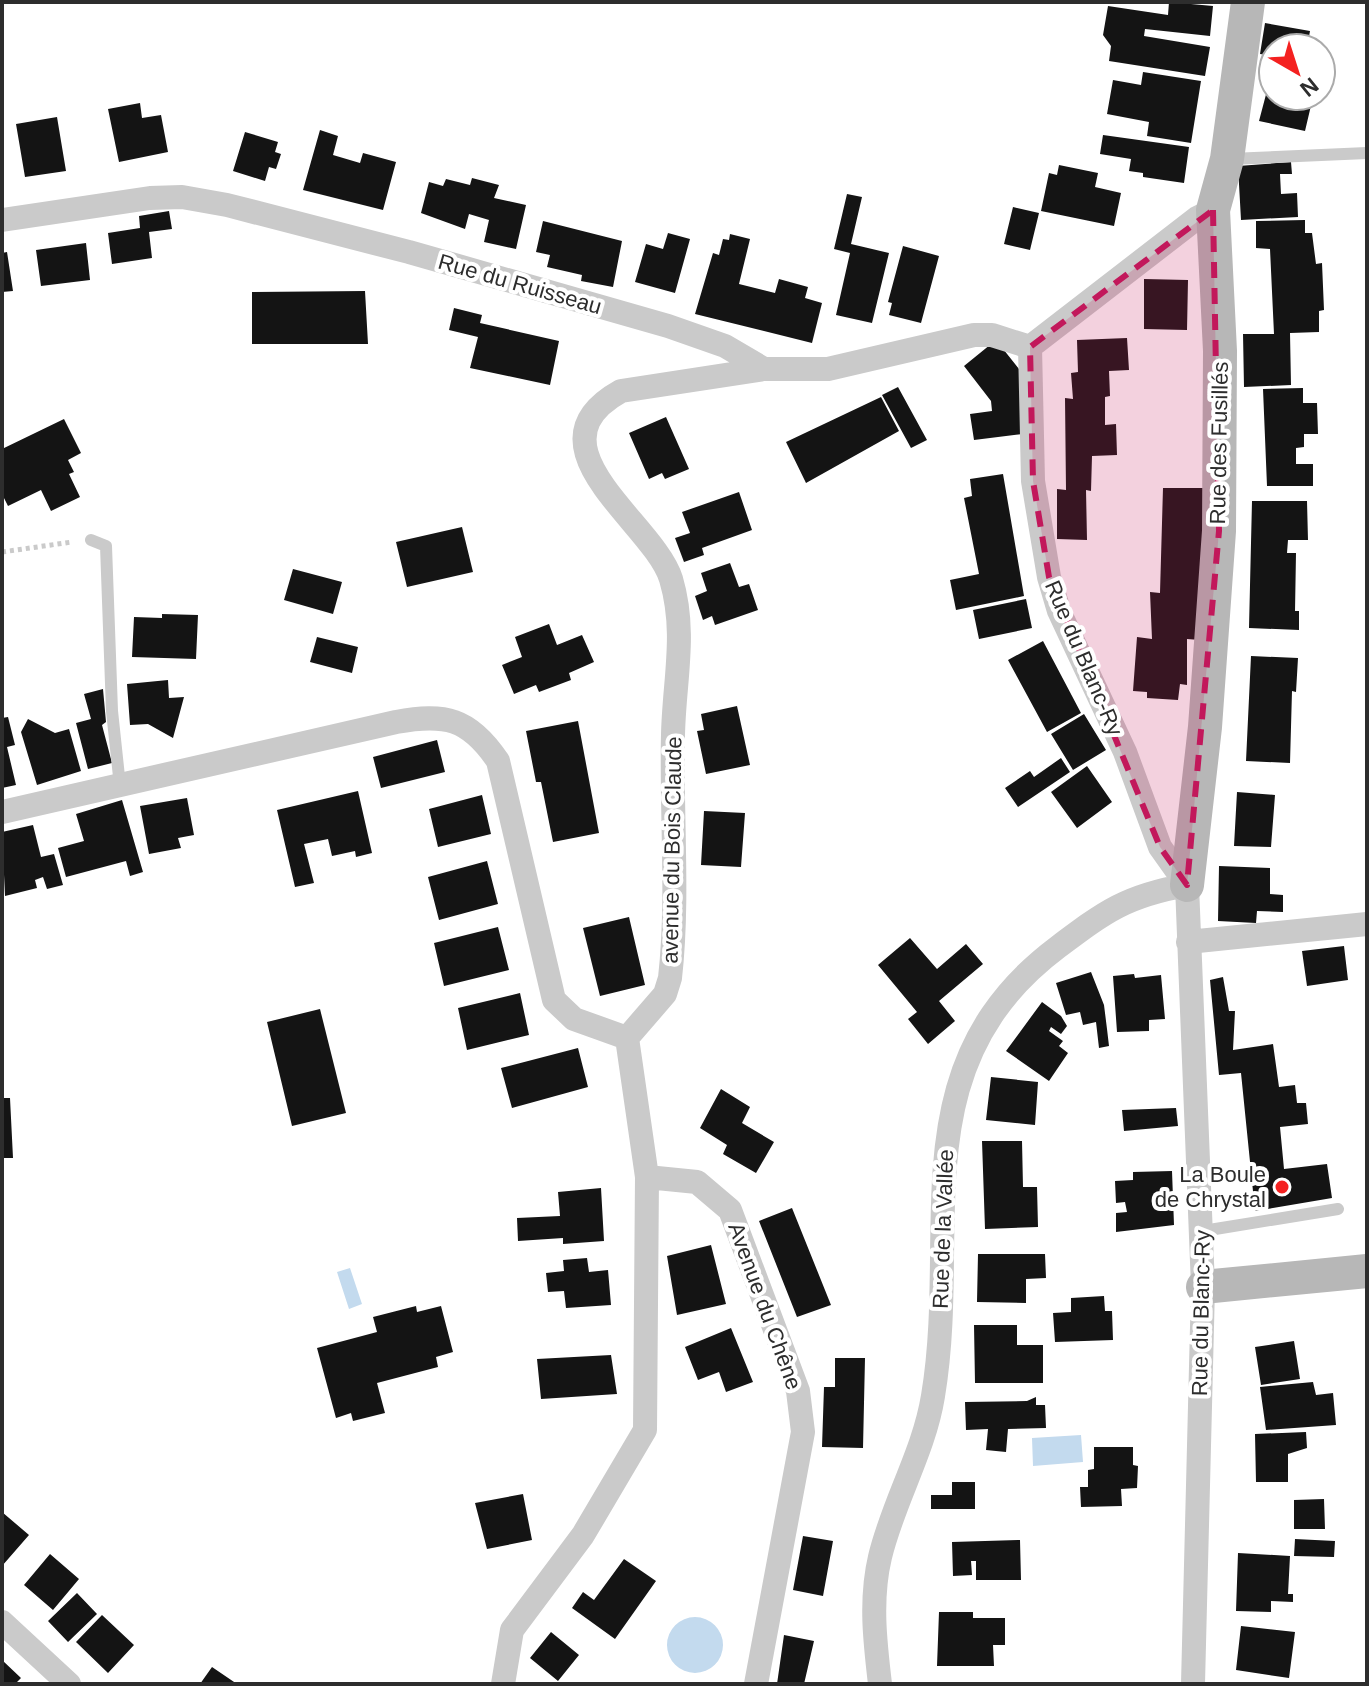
<svg xmlns="http://www.w3.org/2000/svg" width="1369" height="1686" font-family="Helvetica,sans-serif">
	<rect width="100%" height="100%" fill="#fff"/>
	<!-- water -->
	<path fill="#c3daee" d="M350,1268L362,1304L349,1309L337,1272Z
		M1081,1435L1083,1462L1033,1466L1032,1438Z
		M667 1645a28 28 0 1 1 56 0a28 28 0 1 1-56 0Z"/>
	<!-- building -->
	<path fill="#141414" d="M1169,2L1213,6L1210,36L1145,29L1144,36L1210,47L1205,76L1109,61L1111,46L1103,35L1108,6L1168,15Z
		M1265,23L1310,31L1307,48H1273V56L1260,54Z
		M1273,68V96L1313,97L1305,131L1259,121Z
		M1143,72L1201,81L1191,143L1147,136L1149,122L1107,114L1113,80L1141,85Z
		M140,103L142,118L161,115L168,152L119,162L108,109Z
		M57,117L66,171L25,177L16,124Z
		M320,130L338,136L333,155L360,163L363,153L396,162L383,210L303,190Z
		M245,132L278,142L275,152L281,154L276,169L269,167L265,181L233,171Z
		M1103,135L1189,147L1184,183L1143,177V173L1129,171L1131,159L1100,154Z
		M1291,162L1292,174H1280L1281,194L1297,193L1298,217L1241,220L1238,166Z
		M1059,165L1098,173L1095,187L1121,193L1114,226L1041,211L1049,173L1057,175Z
		M472,178L499,185L494,198L526,205L516,249L484,242L489,220L469,214L465,229L421,213L429,182L443,186L446,179L470,185Z
		M847,194L862,197L851,244L889,253L872,323L836,315L850,253L834,249Z
		M1013,207L1039,213L1030,250L1004,244Z
		M169,211L172,229L149,232L152,258L112,264L108,233L140,228L139,216Z
		M1305,220V233H1312L1316,264L1322,263L1324,310L1319,311V332L1290,333L1291,385L1244,387L1243,334H1274L1270,249L1256,248V221Z
		M543,221L622,241L613,287L581,281L582,275L547,267L550,255L536,252Z
		M668,233L690,239L675,293L635,282L646,244L663,249Z
		M730,234L750,239L739,284L775,293L779,279L808,287L805,298L822,303L812,343L695,314L713,253L719,255L723,239L729,240Z
		M86,243L90,280L41,286L36,250Z
		M903,246L939,256L921,323L889,315L892,303L888,302Z
		M7,252L13,291L2,292V253Z
		M1144,279L1188,280L1187,330L1144,329Z
		M365,291L368,344H252V292Z
		M454,308L482,315L480,323L559,341L550,385L470,368L478,337L449,330Z
		M1127,338L1129,370L1109,371L1110,396L1105,397V425L1116,424L1117,455L1092,456L1091,491L1086,490L1087,540L1057,539V489L1066,490L1065,398L1073,399L1071,373L1078,372L1077,340Z
		M996,340L1027,379L1023,434L974,440L970,414L992,411L991,401L964,366Z
		M898,387L927,440L911,448L882,395Z
		M1303,388V403H1317L1318,434H1304V447L1296,448V464H1313V486H1267L1263,389Z
		M881,397L899,431L806,483L786,442Z
		M666,417L689,469L665,479L662,473L649,479L629,433Z
		M64,419L81,453L68,460L74,472L69,474L80,497L51,511L41,490L8,506L2,494V449Z
		M1003,474L1024,596L956,610L950,580L979,574L964,498L972,496L970,479Z
		M1163,488H1204L1200,640L1187,639V685L1180,684L1178,700L1147,698V692L1133,691L1137,637L1152,639L1150,592L1160,593Z
		M739,492L752,530L702,548L704,555L684,562L675,538L690,533L682,512Z
		M1252,501H1307L1308,540H1288L1287,553H1296L1295,611H1299V630L1249,628Z
		M462,527L473,572L407,587L396,542Z
		M730,563L739,587L749,584L758,610L715,625L712,616L703,620L695,596L707,591L701,573Z
		M293,569L342,582L333,614L284,600Z
		M1026,599L1032,628L979,639L973,610Z
		M162,614L198,615L196,659L132,657L134,617L162,618Z
		M549,624L557,645L582,635L594,662L569,673L571,680L539,692L536,685L514,694L502,665L522,657L515,637Z
		M317,637L358,647L352,673L310,662Z
		M1043,641L1081,713L1047,732L1008,660Z
		M1251,656L1298,658L1296,692L1292,691L1290,763L1246,761Z
		M168,680L169,698L184,697L173,738L148,724L130,725L127,684Z
		M103,689L106,722L102,725L112,763L88,769L76,723L91,719L84,694Z
		M737,706L750,765L706,774L697,731L704,730L701,714Z
		M1084,714L1106,750L1073,770L1051,734Z
		M8,717L15,745L7,747L16,785L2,788V718Z
		M28,719L55,733L69,729L81,771L37,785L21,732Z
		M578,721L599,833L553,842L541,782H536L526,731Z
		M437,740L445,772L381,788L373,757Z
		M1061,758L1070,772L1018,807L1005,788L1030,771L1034,777Z
		M1087,766L1112,802L1077,828L1051,792Z
		M358,791L372,853L356,857L355,851L332,856L328,839L304,844L314,883L295,887L277,810Z
		M1237,792L1275,795L1271,847L1234,846Z
		M482,795L491,834L438,847L429,809Z
		M187,798L194,835L178,838L181,848L149,854L140,806Z
		M122,800L143,872L130,876L126,861L66,877L58,848L84,841L76,814Z
		M704,811L745,813L741,867L701,865Z
		M33,825L41,857L54,854L63,885L47,889L43,877L35,880L37,888L5,896L2,832Z
		M487,861L498,904L439,920L428,877Z
		M1219,866L1270,868V894L1283,895V912L1257,911L1256,923L1218,921Z
		M629,917L645,985L600,996L583,928Z
		M498,927L509,970L444,986L434,943Z
		M910,938L937,969L966,944L983,964L939,1001L955,1021L928,1044L908,1019L917,1012L878,965Z
		M1344,946L1348,980L1307,986L1302,951Z
		M1091,972L1104,1005L1107,1029L1109,1046L1099,1048L1096,1022L1083,1025L1080,1012L1066,1015L1056,983Z
		M1134,974L1135,978L1161,975L1165,1019L1149,1020V1031L1117,1032L1113,976Z
		M1223,977L1229,1011H1235L1233,1050L1273,1044L1279,1087L1295,1085L1297,1103H1306L1308,1124L1280,1127L1284,1169L1327,1164L1332,1198L1255,1211L1241,1073L1219,1075L1210,980Z
		M520,993L529,1035L467,1050L458,1008Z
		M1042,1002L1061,1016L1067,1026L1061,1034L1051,1027L1049,1031L1063,1041L1059,1046L1068,1053L1049,1081L1006,1051Z
		M320,1009L346,1113L292,1126L267,1022Z
		M578,1048L588,1087L512,1108L501,1068Z
		M991,1077L1038,1082L1035,1125L986,1120Z
		M721,1089L750,1107L742,1123L774,1142L756,1173L723,1154L727,1145L700,1128Z
		M2,1098H10L13,1158H2Z
		M1176,1108L1178,1126L1124,1131L1122,1110Z
		M982,1141H1022L1023,1187H1037L1038,1227L985,1229Z
		M1172,1171L1174,1225L1116,1232V1213L1127,1212L1125,1202L1116,1203L1115,1181L1133,1180V1172Z
		M601,1188L604,1241L563,1244V1238L518,1241L517,1218L560,1216L558,1192Z
		M792,1208L831,1305L797,1317L759,1221Z
		M711,1245L726,1304L677,1315L667,1256Z
		M978,1254H1045L1046,1278L1026,1279V1303L977,1302Z
		M587,1258L589,1272L608,1270L611,1305L566,1308L564,1291L548,1292L546,1273L564,1271L563,1260Z
		M1104,1296L1105,1311H1112L1113,1340L1055,1342L1053,1313L1071,1312V1298Z
		M416,1306L417,1312L441,1306L453,1352L436,1357L438,1367L377,1383L385,1413L353,1421L351,1413L336,1418L317,1348L377,1332L373,1317Z
		M974,1325H1017V1345H1043V1383H975Z
		M731,1328L753,1382L726,1392L719,1372L698,1380L685,1347Z
		M1294,1341L1300,1379L1261,1385L1255,1347Z
		M611,1355L617,1394L541,1399L537,1359Z
		M835,1358H865L863,1448L822,1447L824,1387H835Z
		M1313,1382L1316,1395L1333,1393L1336,1425L1266,1430L1260,1387Z
		M1036,1397V1405H1045L1046,1428L1008,1429L1006,1452L986,1450L988,1429L966,1430L965,1402L1027,1401Z
		M1306,1432L1307,1448L1288,1454V1482H1256L1255,1434Z
		M1094,1447H1133V1465L1138,1466L1137,1488L1121,1489L1122,1506L1081,1507L1080,1487H1088V1470L1094,1469Z
		M952,1482H975V1509H931V1495H952Z
		M523,1494L532,1540L487,1549L475,1503Z
		M1324,1499L1325,1529H1294V1500Z
		M2,1512L29,1535L2,1566Z
		M803,1536L833,1541L823,1596L793,1590Z
		M1295,1539L1335,1541L1334,1557L1294,1556Z
		M1020,1540L1021,1580H976V1561H971L972,1575L953,1576L952,1542Z
		M1238,1553L1290,1556L1288,1594H1293V1602L1271,1601V1612L1236,1611Z
		M50,1554L79,1579L53,1610L24,1585Z
		M624,1559L656,1581L615,1639L572,1608L583,1592L594,1600Z
		M77,1593L97,1614L68,1642L48,1621Z
		M939,1612H973V1618H1005V1645H993L994,1666H937Z
		M102,1615L134,1645L108,1673L76,1642Z
		M1241,1626L1295,1632L1289,1678L1236,1670Z
		M551,1632L579,1655L558,1681L530,1658Z
		M784,1635L814,1641L804,1684H777Z
		M2,1660L21,1678L15,1684H2Z
		M212,1667L237,1684H200Z"/>
	<g fill="none" stroke-linecap="round" stroke-linejoin="round">
		<!-- path -->
		<path stroke="#cacaca" stroke-width="5" stroke-dasharray="4 4" stroke-linecap="butt" d="M2,552L72,542"/>
		<!-- lane -->
		<path stroke="#cacaca" stroke-width="12" d="M1230,159L1367,153
			M91,540L106,546L112,711L120,786
			M1203,1231L1338,1209"/>
		<!-- street -->
		<path stroke="#cacaca" stroke-width="24" d="M2,220L150,198L182,197L227,205L409,252L668,326L725,346L764,369H828L974,335H992L1030,347
			M1030,347L1033,481L1049,577L1059,611L1125,752L1160,847L1187,885L1203,1287L1193,1684
			M1030,347L1197,218L1213,210
			M2,812L396,722C445,713 469,718 498,761L554,1000L574,1019L627,1038L665,994L670,978C679,898 671,815 673,735C674,681 687,633 671,579C654,523 522,446 621,391L764,369
			M1188,942L1367,924
			M647,1177L697,1182L730,1210L798,1391L803,1432L756,1684
			M2,1622L69,1684
			M503,1684L512,1630L583,1535L645,1430L647,1177L627,1038
			M880,1684C875,1642 870,1599 880,1557C893,1502 924,1452 933,1396C961,1229 898,1067 1058,947C1106,911 1126,896 1187,885"/>
		<!-- secondary -->
		<path stroke="#b7b7b7" stroke-width="34" d="M1187,885L1205,727L1219,531L1220,351L1213,210L1227,159L1248,2
			M1203,1287L1367,1271"/>
	</g>
	<!-- marked area -->
	<path fill="#c2185b" fill-opacity="0.2" stroke="#c2185b" stroke-width="6" stroke-dasharray="16 10" stroke-linejoin="round" d="M1213,210L1219,531L1187,885L1160,847L1049,577L1033,481L1030,347Z"/>
	<!-- markers -->
	<circle fill="#f42120" stroke="#fff" stroke-width="3" cx="1282" cy="1187" r="8"/>
	<g text-anchor="middle" dominant-baseline="central" stroke-width="8" stroke-linejoin="round" paint-order="stroke">
		<!-- street labels -->
		<g font-size="22" fill="#2d2d2d" stroke="#fff">
			<text transform="translate(520 284) rotate(16)">Rue du Ruisseau</text>
			<text transform="translate(1219 443) rotate(-89)">Rue des Fusillés</text>
			<text transform="translate(1084 658) rotate(67)">Rue du Blanc-Ry</text>
			<text transform="translate(672 850) rotate(-89)">avenue du Bois Claude</text>
			<text transform="translate(943 1229) rotate(-88)">Rue de la Vallée</text>
			<text transform="translate(765 1306) rotate(70)">Avenue du Chêne</text>
			<text transform="translate(1201 1313) rotate(-89)">Rue du Blanc-Ry</text>
		</g>
		<!-- poi labels -->
		<g font-size="22" fill="#2d2d2d" stroke="#fff" text-anchor="end">
			<text x="1266" y="1174">La Boule<tspan x="1266" dy="25">de Chrystal</tspan></text>
		</g>
	</g>
	<!-- border -->
	<rect width="1369" height="1686" fill="none" stroke="#2d2d2d" stroke-width="8"/>
	<!-- north arrow -->
	<g transform="translate(1297 72) rotate(141)"><circle r="38" fill="#ffffff" stroke="#ababab" stroke-width="2"/>
	<path d="M0-6L14 30L0 20L-14 30Z" fill="#f42120"/>
	<text y="-12" font-size="22" font-weight="bold" text-anchor="middle" fill="#2d2d2d">N</text>
	</g>
</svg>
